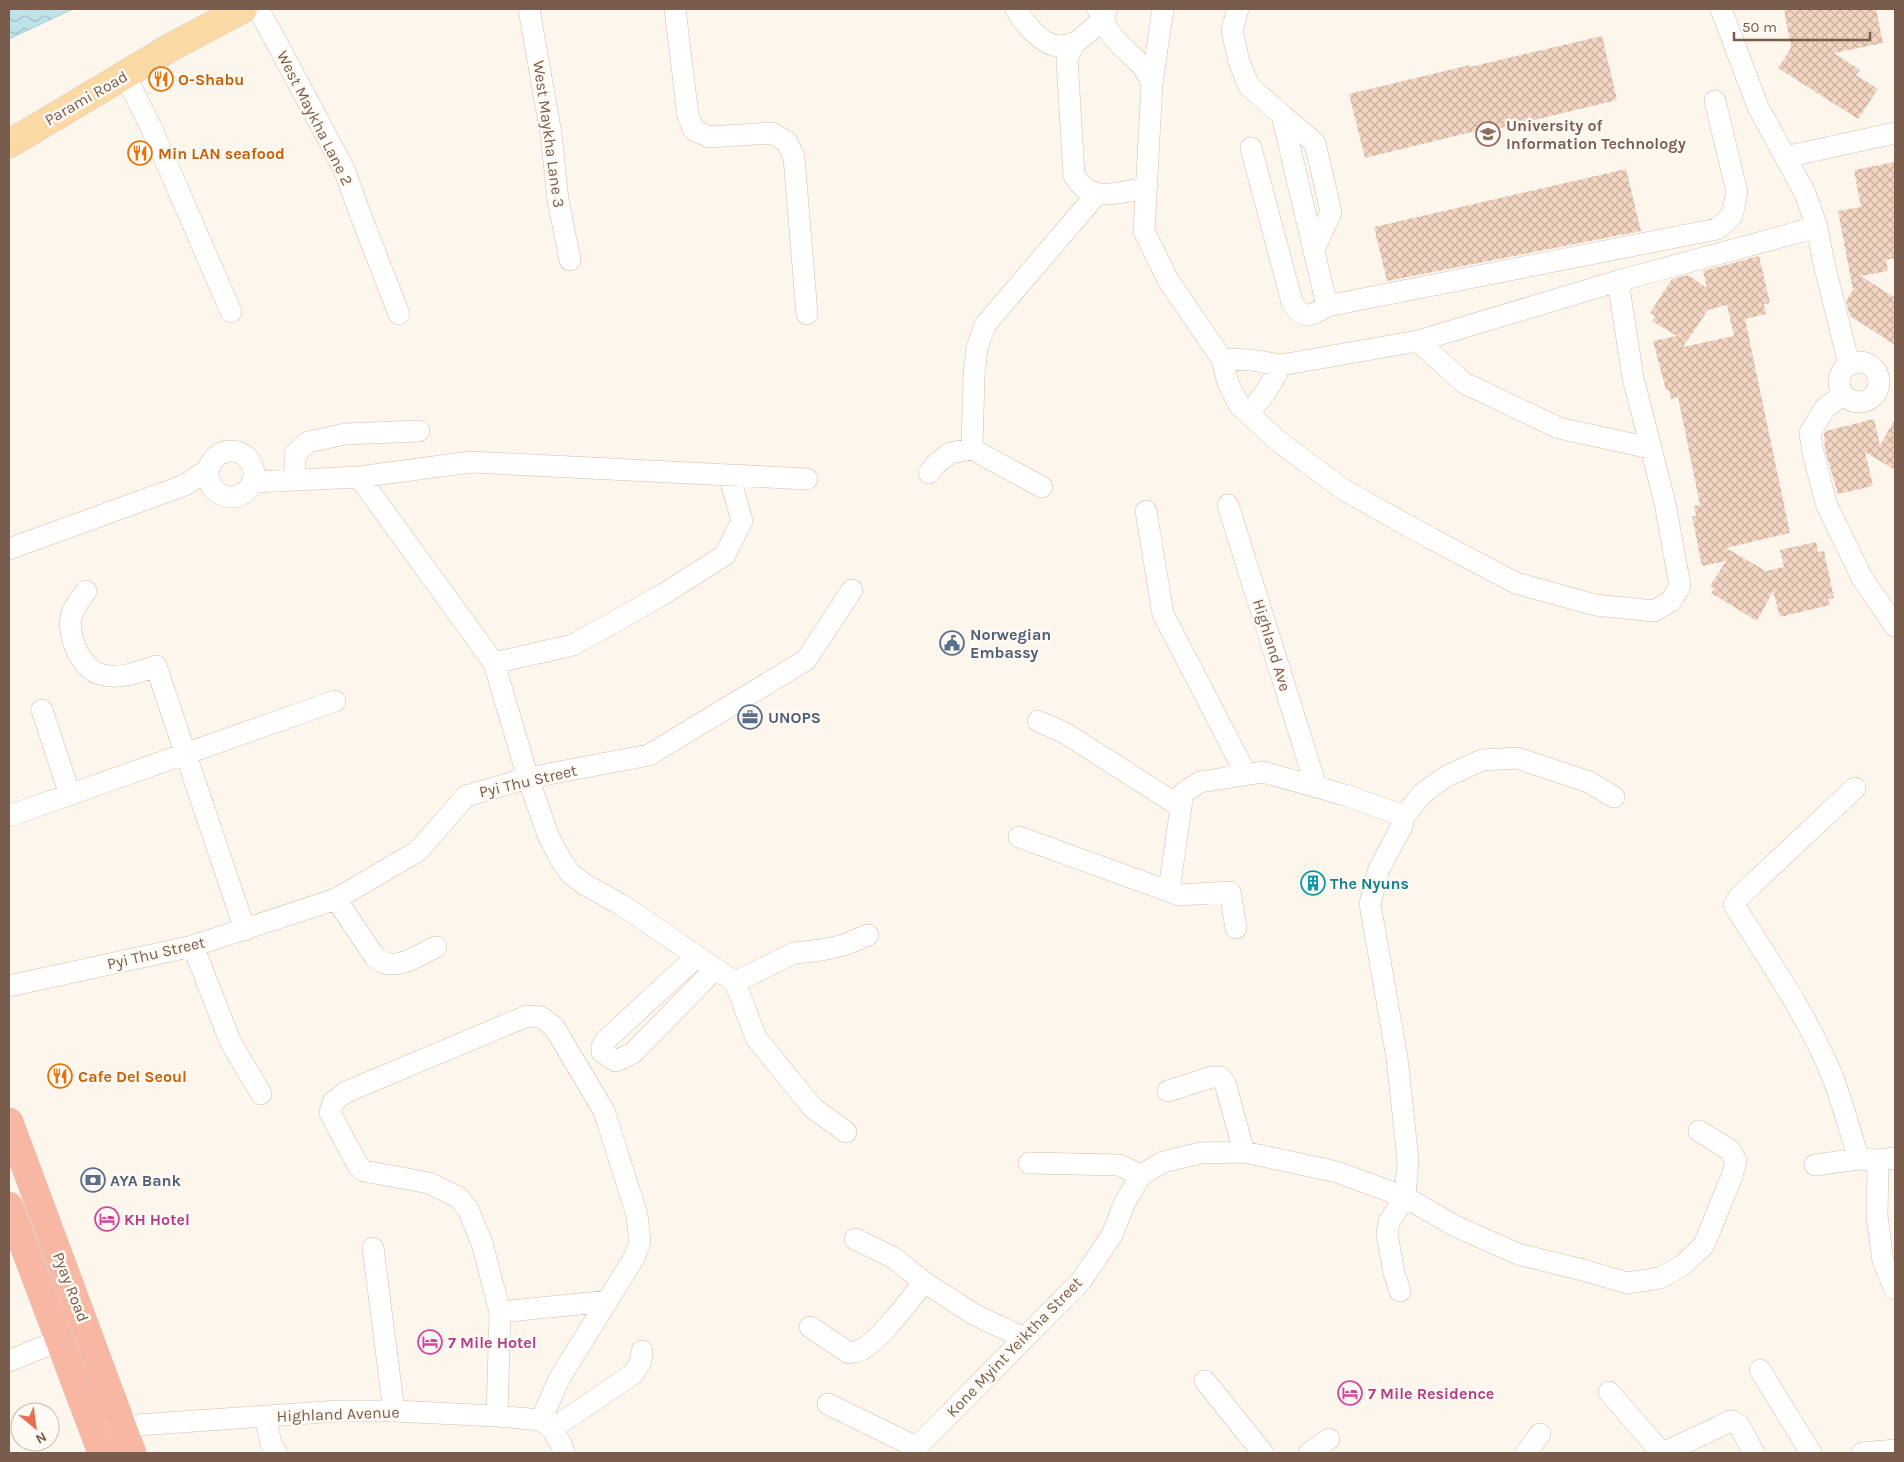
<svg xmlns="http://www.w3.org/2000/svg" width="1904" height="1462" font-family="Karla,sans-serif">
	<defs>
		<pattern id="water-waves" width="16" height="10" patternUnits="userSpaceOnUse" patternTransform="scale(1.25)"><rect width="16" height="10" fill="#bfe3e8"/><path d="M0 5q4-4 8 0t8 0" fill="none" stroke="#a0bbbe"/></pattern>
		<pattern id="building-cross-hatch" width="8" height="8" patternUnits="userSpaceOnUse" patternTransform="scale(1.25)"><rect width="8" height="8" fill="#f3d5c3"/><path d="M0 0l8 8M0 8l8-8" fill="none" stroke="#cab0a1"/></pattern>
	</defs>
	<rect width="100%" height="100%" fill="#fdf6ec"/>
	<!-- water -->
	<path fill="url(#water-waves)" stroke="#a5d3da" d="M9,9H73L9,39Z"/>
	<!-- building -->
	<path fill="url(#building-cross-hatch)" fill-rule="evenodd" d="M1784,9H1876L1883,43L1834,53L1860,70L1856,75L1878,89L1858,119L1778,68L1791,48Z
		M1602,36L1617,100L1497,129L1496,126L1365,158L1349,94L1470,65V67Z
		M1895,162V258L1886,260L1888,271L1861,276L1895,298V345L1850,316L1846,301L1853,290L1838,211L1861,207L1854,170Z
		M1626,169L1641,231L1387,281L1374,227Z
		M1759,256L1770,303L1764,304L1766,314L1745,319L1790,533L1726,548L1766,571L1784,567L1780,550L1816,542L1818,552L1824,551L1834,598L1828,599L1830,605L1780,617L1773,591L1757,621L1711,593L1714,588L1710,586L1726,561L1702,566L1692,516H1696L1694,506L1700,505L1678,397L1671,399L1669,390H1666L1653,341L1677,336L1652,321L1655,316L1650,313L1672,279L1688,275L1707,288L1703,271ZM1727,305L1734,336L1683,347L1708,310Z
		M1874,419L1880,445L1895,419V470L1865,452L1873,486L1838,494L1825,450L1824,433L1826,431Z"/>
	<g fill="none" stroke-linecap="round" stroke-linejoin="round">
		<!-- minor casing -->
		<g stroke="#d1beb0" stroke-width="22">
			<path id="minor" d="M257,9L264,19L344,169L359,211L399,314
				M529,9L551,134L558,200L570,260
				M675,9L688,116L694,130L709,137L772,133L787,142L794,157L807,314
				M1016,9C1022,22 1043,45 1058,46C1063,46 1069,44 1074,44
				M1098,9C1102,19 1107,31 1115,39C1130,57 1142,60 1152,83
				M1107,9L1103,20L1074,44L1067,59L1074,175C1090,205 1118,192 1146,188
				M1163,9L1152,83L1144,231L1168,280L1222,359L1228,383L1239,405L1277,440L1344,490L1432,539L1516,583L1595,605L1654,611L1671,601L1680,586L1665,503L1633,378L1618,281
				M1238,9L1232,30L1239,62L1249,86L1282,115L1327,306L1717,229L1732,216L1737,192L1715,101
				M1721,9L1758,107L1805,193L1817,227L1823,259L1849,365
				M125,75L151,127L231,312
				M1282,115L1315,143L1331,212L1314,250
				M1251,148L1292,302C1302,321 1312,316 1327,306
				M1785,157L1895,133
				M1418,341L1464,383L1559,428L1650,448
				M1222,359L1251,360L1281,365L1418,341L1618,281L1817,227
				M1839 382a20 20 0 1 1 40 0a20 20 0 1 1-40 0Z
				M1843,395L1825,408L1810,433L1813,453L1827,506L1862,578L1895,626
				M1248,413C1263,398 1272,384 1281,365
				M972,449L974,375L977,348L985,325L1096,195
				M208 474a23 23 0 1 1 46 0a23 23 0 1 1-46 0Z
				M929,473L936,464L950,453L972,449L1042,487
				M359,477L494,663L528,778L548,835L561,860L570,873L584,884L622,905L735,982L756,1038L813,1108L846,1132
				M295,480V454L308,442L345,434L419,431
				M252,482L359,477L471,462L807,479
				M1228,505L1316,786
				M1146,511L1163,614L1246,774
				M9,549L185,485L209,469
				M86,591C82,598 76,604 73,611C64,630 80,671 103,675C122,679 138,672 156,666L245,930
				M494,663L573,645L662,595L725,555L742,521L729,475
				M42,710L70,795
				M1038,721L1065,733L1181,807
				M9,816L335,701
				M1019,837L1179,895L1230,892L1236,928
				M1169,890L1183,793L1200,782L1263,772L1345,795L1404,816
				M336,899L375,957C393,974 417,956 436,947
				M193,946L230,1041L261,1094
				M697,956L605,1041L602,1047V1052L616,1061L633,1053L715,969
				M735,982L794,953L822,950L844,945L868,935
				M9,986L193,946L336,899L418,851L466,796L528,778L649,755L806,660L852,590
				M1168,1091L1212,1077H1220L1225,1083L1244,1152
				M1859,1159L1878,1160L1877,1216L1883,1261L1895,1289
				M1878,1160L1895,1158
				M1029,1163L1119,1165L1141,1175
				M1815,1165L1859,1159C1850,1132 1843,1104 1833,1078C1808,1016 1769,961 1734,905L1740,896L1855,788
				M855,1239L894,1258L924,1282L975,1315L1024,1338
				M373,1248L394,1411
				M1400,1291L1394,1273L1387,1234L1389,1222L1405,1197L1408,1160L1397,1058L1370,904L1379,869L1402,826L1404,816L1423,793L1447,776L1482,760L1517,758L1589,782L1614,797
				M500,1312L608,1301
				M810,1327L849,1353C853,1352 857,1352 861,1350C881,1339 909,1301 924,1282
				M9,1361L60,1340
				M1760,1370L1811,1453
				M1205,1381L1263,1453
				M1609,1392L1662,1453
				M828,1404L916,1447
				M265,1416L271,1444L276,1453
				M497,1416L500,1312L482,1243L468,1209L458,1197L429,1183L364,1171L359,1167L330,1113L333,1102L346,1092L527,1016L541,1017L554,1027L604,1111L637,1215L640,1242L634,1258L559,1379L541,1420
				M552,1429L633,1374L641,1361L642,1351
				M95,1436L123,1426L339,1411H394L497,1416L541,1420L552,1429L561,1444L564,1453
				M911,1453L1081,1281L1112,1235L1124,1204L1141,1175L1163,1162L1200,1153L1244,1152L1337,1172L1405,1197L1455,1226L1518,1254L1587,1271L1627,1283L1660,1278L1683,1265L1704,1245L1732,1176L1736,1161L1730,1150L1699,1131
				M1309,1453L1329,1439
				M1526,1453L1540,1434
				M1663,1453L1731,1421L1739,1425L1754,1453
				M1862,1453L1895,1450"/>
		</g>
		<!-- major casing -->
		<g stroke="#dad1cd" stroke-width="29">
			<path id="major" d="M9,144L173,46L243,9"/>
		</g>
		<!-- highway casing -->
		<g stroke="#dad1cd" stroke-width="29">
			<path id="highway" d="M9,1122L132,1453
				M9,1206L102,1453"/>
		</g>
		<!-- minor -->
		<use href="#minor" stroke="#fff" stroke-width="21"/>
		<!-- major -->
		<use href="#major" stroke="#fbd9a5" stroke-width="28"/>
		<!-- highway -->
		<use href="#highway" stroke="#f7b7a3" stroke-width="28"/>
	</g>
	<!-- icons -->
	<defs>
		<g id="restaurant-ring" transform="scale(1.25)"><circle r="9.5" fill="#fffaf3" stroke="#e8710a" stroke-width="1.5"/><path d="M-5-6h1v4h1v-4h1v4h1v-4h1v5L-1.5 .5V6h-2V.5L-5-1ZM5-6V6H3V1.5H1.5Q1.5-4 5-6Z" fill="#e8710a"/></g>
		<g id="university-ring" transform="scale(1.25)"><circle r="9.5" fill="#fffaf3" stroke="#8d6e63" stroke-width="1.5"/><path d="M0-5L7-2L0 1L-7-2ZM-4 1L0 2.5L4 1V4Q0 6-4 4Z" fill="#8d6e63"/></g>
		<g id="civic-ring" transform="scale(1.25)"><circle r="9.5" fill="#fffaf3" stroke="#5c6f8a" stroke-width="1.5"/><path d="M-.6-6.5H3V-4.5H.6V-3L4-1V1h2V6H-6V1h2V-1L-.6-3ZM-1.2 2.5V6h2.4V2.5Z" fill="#5c6f8a"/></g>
		<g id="office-ring" transform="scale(1.25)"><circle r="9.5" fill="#fffaf3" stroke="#5c6f8a" stroke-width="1.5"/><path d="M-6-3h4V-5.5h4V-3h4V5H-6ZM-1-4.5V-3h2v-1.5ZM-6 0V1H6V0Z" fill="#5c6f8a"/></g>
		<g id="building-ring" transform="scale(1.25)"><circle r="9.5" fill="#fffaf3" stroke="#0f9aa8" stroke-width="1.5"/><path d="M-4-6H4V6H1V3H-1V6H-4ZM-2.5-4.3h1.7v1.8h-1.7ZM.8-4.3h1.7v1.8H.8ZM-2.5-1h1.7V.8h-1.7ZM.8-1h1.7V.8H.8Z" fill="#0f9aa8"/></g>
		<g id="bank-ring" transform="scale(1.25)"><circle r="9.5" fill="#fffaf3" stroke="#5c6f8a" stroke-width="1.5"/><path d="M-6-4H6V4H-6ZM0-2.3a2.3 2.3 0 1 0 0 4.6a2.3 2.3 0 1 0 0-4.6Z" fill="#5c6f8a"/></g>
		<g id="hotel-ring" transform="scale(1.25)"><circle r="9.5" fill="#fffaf3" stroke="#d1479c" stroke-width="1.5"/><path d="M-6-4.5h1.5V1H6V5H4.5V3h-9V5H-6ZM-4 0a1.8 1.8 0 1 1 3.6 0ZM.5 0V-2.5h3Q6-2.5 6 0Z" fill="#d1479c"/></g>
	</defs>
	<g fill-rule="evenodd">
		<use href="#restaurant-ring" x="161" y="79"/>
		<use href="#university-ring" x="1488" y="134"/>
		<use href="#restaurant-ring" x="140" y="153"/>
		<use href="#civic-ring" x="952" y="643"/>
		<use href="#office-ring" x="750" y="717"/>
		<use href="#building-ring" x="1313" y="883"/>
		<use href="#restaurant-ring" x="60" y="1076"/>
		<use href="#bank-ring" x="93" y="1180"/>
		<use href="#hotel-ring" x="107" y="1219"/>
		<use href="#hotel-ring" x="430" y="1342"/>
		<use href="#hotel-ring" x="1350" y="1393"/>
	</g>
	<g text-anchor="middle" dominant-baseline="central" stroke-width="5" stroke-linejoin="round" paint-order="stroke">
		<!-- food labels -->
		<g font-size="16" font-weight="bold" fill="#c56008" stroke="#fffaf3" text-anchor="start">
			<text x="178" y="79">O-Shabu</text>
			<text x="158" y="153">Min LAN seafood</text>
			<text x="78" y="1076">Cafe Del Seoul</text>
		</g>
		<!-- street labels -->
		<g font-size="16" fill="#7a5c4d" stroke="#fffaf3">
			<text transform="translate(86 98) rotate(-30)">Parami Road</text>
			<text transform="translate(315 118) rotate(63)">West Maykha Lane 2</text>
			<text transform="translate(549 134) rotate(82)">West Maykha Lane 3</text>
			<text transform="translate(1272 645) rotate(73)">Highland Ave</text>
			<text transform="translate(528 781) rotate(-13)">Pyi Thu Street</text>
			<text transform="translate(156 953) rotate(-13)">Pyi Thu Street</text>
			<text transform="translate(71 1287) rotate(69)">Pyay Road</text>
			<text transform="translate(1014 1347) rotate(-46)">Kone Myint Yeiktha Street</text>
			<text transform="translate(338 1414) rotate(-2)">Highland Avenue</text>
		</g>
		<!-- education labels -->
		<g font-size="16" font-weight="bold" fill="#785e54" stroke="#fffaf3" text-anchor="start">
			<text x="1506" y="125">University of<tspan x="1506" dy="18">Information Technology</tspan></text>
		</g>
		<!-- service labels -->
		<g font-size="16" font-weight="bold" fill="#4e5e75" stroke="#fffaf3" text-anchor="start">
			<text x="970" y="634">Norwegian<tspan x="970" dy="18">Embassy</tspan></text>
			<text x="768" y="717">UNOPS</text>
			<text x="110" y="1180">AYA Bank</text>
		</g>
		<!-- culture labels -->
		<g font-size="16" font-weight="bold" fill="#0d838f" stroke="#fffaf3" text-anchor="start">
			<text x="1330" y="883">The Nyuns</text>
		</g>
		<!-- hotel labels -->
		<g font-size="16" font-weight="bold" fill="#b23c85" stroke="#fffaf3" text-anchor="start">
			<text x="124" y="1219">KH Hotel</text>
			<text x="448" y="1342">7 Mile Hotel</text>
			<text x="1368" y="1393">7 Mile Residence</text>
		</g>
	</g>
	<!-- border -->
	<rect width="1904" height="1462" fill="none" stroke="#7a5c4d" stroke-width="20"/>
	<!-- north arrow -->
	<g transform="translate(35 1427) rotate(151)"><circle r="24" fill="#fffaf3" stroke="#cabbb1"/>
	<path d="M0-4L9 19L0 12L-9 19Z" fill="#e76f51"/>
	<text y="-8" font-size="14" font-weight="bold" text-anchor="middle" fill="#7a5c4d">N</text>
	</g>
	<!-- scale -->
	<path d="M1734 32v8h136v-8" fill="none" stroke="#7a5c4d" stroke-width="2.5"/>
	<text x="1742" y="32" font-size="15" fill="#7a5c4d" stroke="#fffaf3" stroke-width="4" paint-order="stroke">50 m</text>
</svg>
